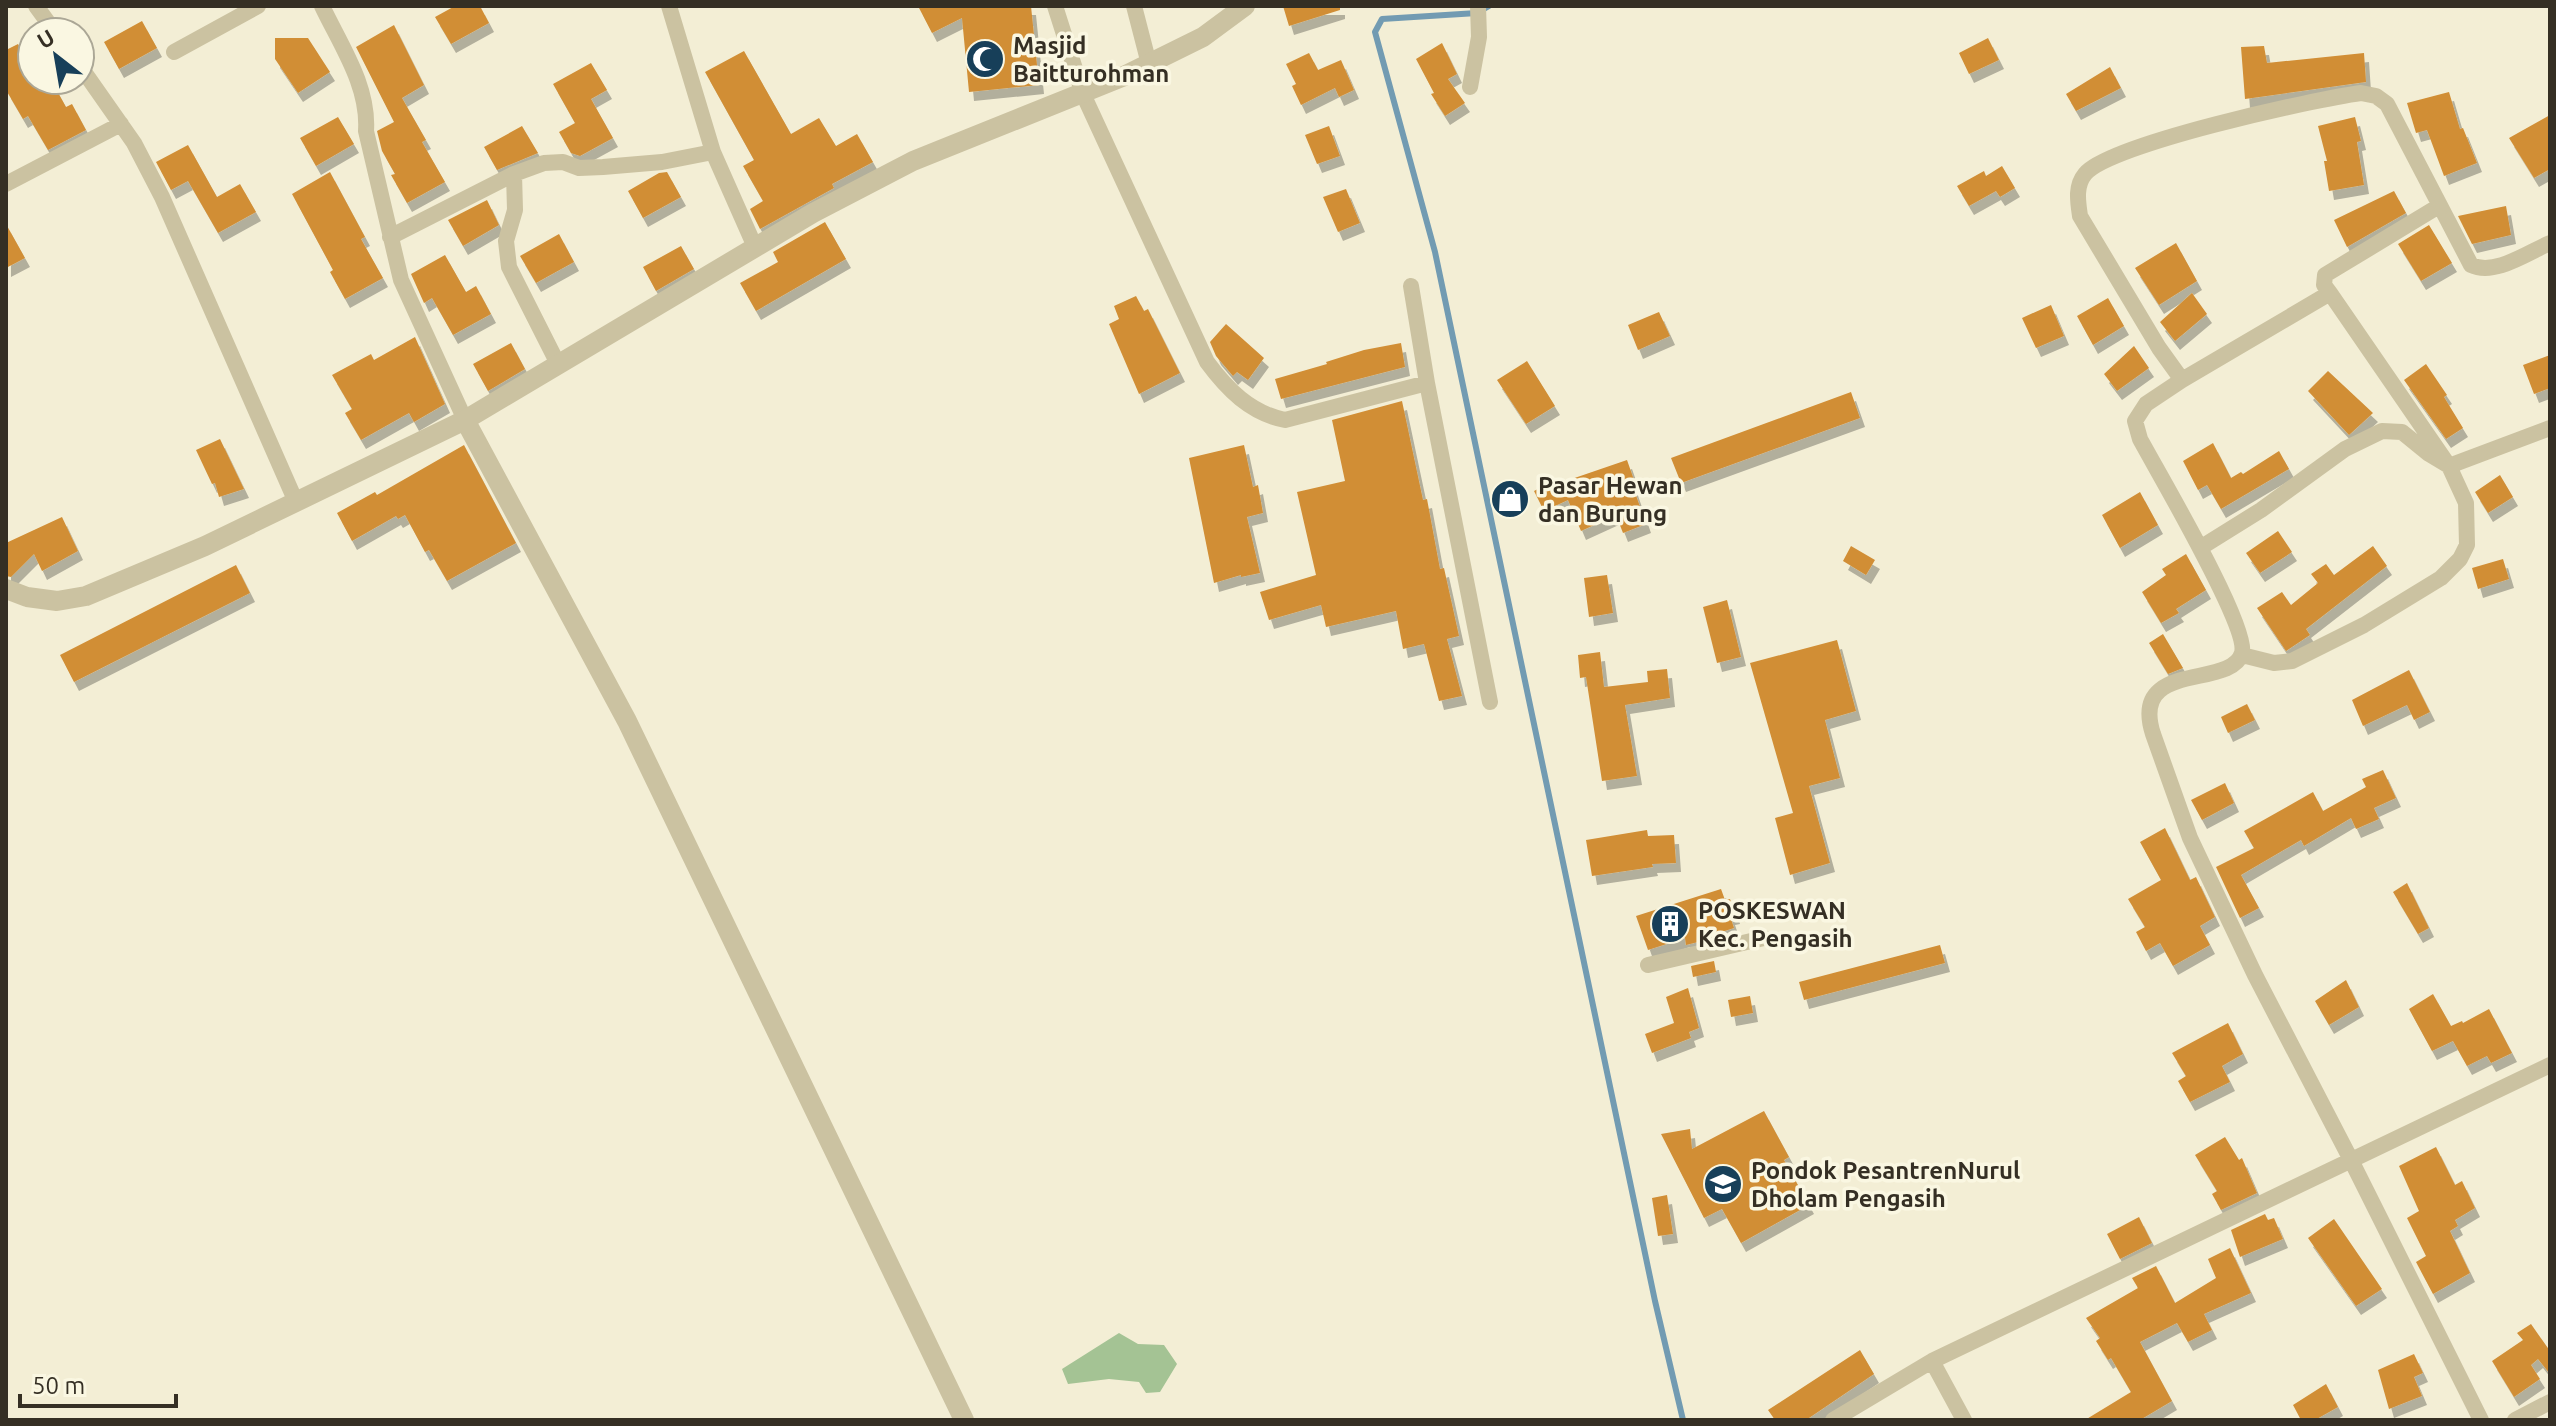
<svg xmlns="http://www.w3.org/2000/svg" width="2556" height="1426" font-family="Ubuntu,sans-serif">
	<defs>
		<filter id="shadow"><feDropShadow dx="5" dy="9" stdDeviation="0" flood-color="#0004"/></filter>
	</defs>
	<rect width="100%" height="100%" fill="#f3eed5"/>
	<!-- green -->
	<path fill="#a4c394" d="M1119,1333L1138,1344L1164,1345L1177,1364L1160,1392L1146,1393L1139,1382L1109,1379L1068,1384L1062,1369Z"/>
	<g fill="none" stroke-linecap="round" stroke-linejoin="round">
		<!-- stream -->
		<path stroke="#729bb2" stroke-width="6" d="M1489,6L1477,13L1382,19L1375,32L1435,252L1655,1301L1683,1420"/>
	</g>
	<!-- building -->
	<path fill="#d18e35" filter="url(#shadow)" d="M455,6H480L489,23L451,44L435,17Z
		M918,6H1031L1039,85L969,92L962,18L932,33Z
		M1283,6H1340V10L1289,26Z
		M142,21L157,48L119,69L104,42Z
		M394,25L424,85L402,98L426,140L422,142L445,182L407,203L391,175L395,174L382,151L377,131L394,122L356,47Z
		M275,38H308L330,72L298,93L275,59Z
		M1988,38L1999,60L1969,74L1959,53Z
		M1442,43L1457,74L1448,79L1465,103L1445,116L1431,94L1434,93L1416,59Z
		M18,44L32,70V80H51L66,107L72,104L86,130L48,150L28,116L23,119L6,90V50Z
		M2264,46L2267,63L2364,53L2366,82L2245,99L2241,47Z
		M744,51L791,134L819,118L836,146L857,134L873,162L832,184L834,188L760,229L750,209L763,201L743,166L754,160L705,72Z
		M1309,53L1318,70L1341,60L1354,90L1339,97L1335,88L1301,105L1292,86L1296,84L1286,64Z
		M591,63L607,90L591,99L613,138L580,156L571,153L559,132L575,123L553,84Z
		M2110,67L2121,88L2076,111L2066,94Z
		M2449,92L2460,129L2463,128L2477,163L2444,176L2427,130L2416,133L2407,103Z
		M2550,115V169L2534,178L2509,138Z
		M338,117L354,144L316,166L300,138Z
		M2355,117L2361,141L2357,142L2364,185L2329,191L2324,161H2327L2318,126Z
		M522,126L538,153L497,170L484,147Z
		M1329,126L1340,156L1317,164L1305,135Z
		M188,145L217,197L240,184L256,212L218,233L188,181L171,190L156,162Z
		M2002,166L2015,188L2000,197L1996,191L1969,206L1957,186L1984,171L1986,176Z
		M330,172L365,237L361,239L383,278L345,299L330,272L333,270L292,194Z
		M667,172L681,197L643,218L628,191L659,173Z
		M1346,189L1360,223L1338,232L1323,197Z
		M2394,191L2406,213L2347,247L2334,220Z
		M487,200L499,225L463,246L448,220Z
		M2506,206L2511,235L2472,244L2458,216Z
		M825,222L846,259L756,311L740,283L778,262L773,252Z
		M6,224L25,258L6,268Z
		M2429,225L2452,263L2421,281L2398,244Z
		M559,234L574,262L536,283L520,256Z
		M2176,243L2197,281L2159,305L2135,268Z
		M681,246L694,269L656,291L643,267Z
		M445,255L466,292L476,286L491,314L453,335L432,298L424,303L411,274Z
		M2192,293L2207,314L2175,341L2160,322Z
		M1136,296L1144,311L1148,309L1180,373L1139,394L1109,324L1119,319L1114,306Z
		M2108,298L2124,326L2093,345L2077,316Z
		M2051,305L2064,336L2036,348L2022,318Z
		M1659,312L1670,336L1638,350L1628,325Z
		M1226,324L1264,358L1248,380L1237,372L1233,376L1216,356L1210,342Z
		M415,337L445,404L414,422L409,413L361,440L345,413L352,409L332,375L371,354L374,360Z
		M511,343L525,369L488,391L473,364Z
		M1401,343L1405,367L1281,399L1275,379L1327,364L1326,362L1364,350Z
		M2134,346L2149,368L2117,391L2104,374Z
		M2550,355V388L2534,394L2523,365Z
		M1527,361L1555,406L1526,424L1497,380Z
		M2426,364L2447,395L2444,397L2463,428L2446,439L2404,380Z
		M2328,371L2373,413L2349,435L2308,391Z
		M1851,392L1860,418L1681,483L1671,458Z
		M1402,401L1423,500L1427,499L1440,569L1444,568L1459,636L1447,639L1462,696L1439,701L1424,644L1403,649L1396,611L1326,627L1321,605L1269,620L1260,592L1316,575L1297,492L1345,481L1332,420Z
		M220,439L244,489L219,497L215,483L212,484L196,450Z
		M2213,443L2231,478L2241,472L2243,474L2279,451L2289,469L2221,509L2207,485L2198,490L2183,461Z
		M464,445L516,543L447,581L429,550L425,552L405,515L398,519L396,516L352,541L337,513L375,492L377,495Z
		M1244,445L1253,487L1258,485L1263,513L1247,517L1260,573L1241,577V575L1214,583L1189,458Z
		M1627,460L1634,480L1631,481L1646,524L1623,533L1616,515L1581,531L1568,500L1544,511L1534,491L1555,480L1557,484Z
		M2500,475L2513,497L2488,513L2475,492Z
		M2140,492L2158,525L2120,548L2102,515Z
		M62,517L78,551L42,571L34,554L11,577L6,576V543Z
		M2278,531L2292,552L2260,573L2246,553Z
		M1851,546L1875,560L1866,575L1843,561Z
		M2373,546L2387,566L2306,629L2310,635L2286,651L2257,608L2282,592L2291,605L2318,583L2311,574L2326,564L2334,575Z
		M2186,554L2206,590L2176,609L2179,613L2161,623L2142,592L2166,575L2162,569Z
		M2503,559L2509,579L2478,589L2472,568Z
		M236,565L250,593L74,682L60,655Z
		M1607,575L1613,613L1589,617L1584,578Z
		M1727,600L1741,657L1717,663L1703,607Z
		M2163,634L2183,668L2168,674L2149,643Z
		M1837,640L1856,711L1825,720L1840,778L1809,786L1830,863L1790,875L1775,818L1793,813L1750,663Z
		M1600,652L1604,687L1648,682L1647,671L1667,669L1670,698L1625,705L1637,776L1602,781L1586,677L1580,678L1578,655Z
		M2409,670L2430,712L2414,720L2407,705L2363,726L2352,700Z
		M2247,704L2255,720L2228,733L2221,717Z
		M2383,770L2396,798L2374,808L2379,819L2356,829L2351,818L2304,846L2301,840L2241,875L2259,908L2240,918L2216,867L2254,848L2244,831L2313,792L2323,811L2366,787L2362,779Z
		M2225,783L2234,803L2202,820L2191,800Z
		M2165,828L2190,880L2196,877L2215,917L2200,926L2210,945L2173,966L2160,943L2146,951L2136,932L2145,927L2128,899L2161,880L2140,842Z
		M1647,830L1648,836L1674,835L1676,863L1652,864L1653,867L1592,876L1586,840Z
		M2407,883L2429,928L2418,934L2393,892Z
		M1721,889L1725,900L1730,899L1735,915L1730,916L1734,928L1709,936L1710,939L1686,945L1685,938L1648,950L1636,916Z
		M1940,945L1945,963L1804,1000L1799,982Z
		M1714,961L1716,972L1693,977L1691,966Z
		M2346,980L2359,1007L2329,1025L2315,1001Z
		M1688,988L1699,1028L1689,1032L1691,1038L1652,1053L1645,1034L1674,1023L1666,997Z
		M2433,994L2451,1026L2462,1021L2463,1023L2489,1009L2512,1053L2491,1063L2487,1056L2467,1066L2453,1041L2432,1051L2409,1009Z
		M1750,996L1753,1013L1731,1017L1728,1000Z
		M2228,1023L2243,1054L2222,1066L2230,1082L2190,1102L2178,1081L2186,1076L2172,1053Z
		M1764,1111L1789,1157L1784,1160L1809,1205L1741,1243L1722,1209L1704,1218L1661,1134L1690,1129L1692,1149Z
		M2225,1137L2239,1160L2242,1158L2257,1193L2221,1210L2212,1194L2217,1191L2195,1155Z
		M2436,1147L2455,1185L2462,1181L2475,1208L2455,1220L2458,1226L2450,1231L2470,1273L2433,1294L2416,1262L2426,1256L2407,1218L2419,1211L2399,1166Z
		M1667,1195L1673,1234L1658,1236L1652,1198Z
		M2265,1214L2268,1220L2274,1218L2283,1239L2240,1257L2231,1230Z
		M2139,1217L2152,1243L2120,1259L2107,1234Z
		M2334,1219L2382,1289L2356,1306L2308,1238Z
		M2230,1248L2251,1293L2204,1314L2212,1330L2188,1342L2177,1323L2140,1342L2172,1401L2140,1420H2085L2131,1392L2111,1358L2108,1360L2096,1341L2100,1338L2086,1318L2138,1288L2132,1278L2156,1266L2175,1303L2216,1278L2208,1259Z
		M2531,1324L2550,1351V1374L2538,1359L2531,1365L2540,1379L2514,1397L2492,1361L2523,1340L2517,1333Z
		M1860,1350L1874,1374L1806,1420H1775L1768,1410Z
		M2414,1354L2423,1373L2414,1377L2422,1396L2389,1409L2378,1370Z
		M2326,1384L2338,1407L2315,1420H2301L2293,1405Z"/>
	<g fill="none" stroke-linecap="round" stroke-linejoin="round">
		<!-- minor -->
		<path stroke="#cbc2a1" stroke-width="16" d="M36,6L55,32
			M322,6C341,46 369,86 366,131L401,280L465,420
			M669,6L713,152L755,247
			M1055,6L1083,94L1207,362C1227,389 1250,413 1285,420L1427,383
			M1134,6L1149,64
			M174,52L258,6
			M80,66L134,143L162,197L296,502
			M1470,87L1479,37L1478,6
			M514,174L515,210L506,241L509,267L558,364
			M6,184L121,124
			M390,237L514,174L544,163L563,162L579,168L603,167L662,162L713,152
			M1411,286L1427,383L1490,702
			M2330,293L2324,285L2325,275L2439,206
			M2182,380L2330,293L2449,466L2550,428
			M2200,548L2261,510L2345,449L2382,431L2402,432L2429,454L2449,466L2466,503L2467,545L2460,559L2441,578L2364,625L2292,661L2274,663L2242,655
			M1648,965L1764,938
			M1932,1361L1964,1420
			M1833,1420L1932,1361L2550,1065
			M2481,1420L2351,1160L2255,975L2190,838L2153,734C2129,659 2231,690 2242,653C2249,626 2157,471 2140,439L2135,421L2146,404L2182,380L2159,348L2080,216C2078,202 2075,186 2085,174C2109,144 2316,99 2361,93L2376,96L2387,104L2471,265C2495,276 2527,253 2550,243
			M2515,1420L2550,1402"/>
		<!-- tertiary -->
		<path stroke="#cbc2a1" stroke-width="20" d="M465,420L627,721L964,1420
			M6,589L27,597L57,601L86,596L205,546L465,420L813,213L913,161L1122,77L1203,37L1245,6"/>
	</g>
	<!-- icons -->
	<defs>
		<g id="mosque-disc" transform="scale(2)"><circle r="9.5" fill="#173f59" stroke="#faf7e2"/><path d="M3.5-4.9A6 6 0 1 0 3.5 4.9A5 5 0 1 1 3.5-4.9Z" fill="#fff"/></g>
		<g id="shop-disc" transform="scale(2)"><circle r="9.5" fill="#173f59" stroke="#faf7e2"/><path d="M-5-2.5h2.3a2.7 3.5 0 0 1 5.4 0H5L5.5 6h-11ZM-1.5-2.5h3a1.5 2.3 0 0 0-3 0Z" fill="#fff"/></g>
		<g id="building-disc" transform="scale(2)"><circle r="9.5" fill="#173f59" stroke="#faf7e2"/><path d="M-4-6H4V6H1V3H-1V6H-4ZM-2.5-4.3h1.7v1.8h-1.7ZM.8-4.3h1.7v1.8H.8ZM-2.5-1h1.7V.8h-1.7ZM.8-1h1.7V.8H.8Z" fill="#fff"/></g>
		<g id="school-disc" transform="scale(2)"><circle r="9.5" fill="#173f59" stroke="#faf7e2"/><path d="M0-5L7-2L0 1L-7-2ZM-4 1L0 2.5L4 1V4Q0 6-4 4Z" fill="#fff"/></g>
	</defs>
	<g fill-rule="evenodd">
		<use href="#mosque-disc" x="985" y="59"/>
		<use href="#shop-disc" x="1510" y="499"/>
		<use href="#building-disc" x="1670" y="924"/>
		<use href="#school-disc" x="1723" y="1184"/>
	</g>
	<g text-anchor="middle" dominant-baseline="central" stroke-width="7" stroke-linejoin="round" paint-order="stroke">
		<!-- poi labels -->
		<g font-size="24" font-weight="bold" fill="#352f24" stroke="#faf7e2" text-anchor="start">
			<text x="1013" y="45">Masjid<tspan x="1013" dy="28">Baitturohman</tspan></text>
			<text x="1538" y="485">Pasar Hewan<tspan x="1538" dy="28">dan Burung</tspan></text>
			<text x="1698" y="910">POSKESWAN<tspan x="1698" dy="28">Kec. Pengasih</tspan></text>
			<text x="1751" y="1170">Pondok PesantrenNurul<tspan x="1751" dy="28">Dholam Pengasih</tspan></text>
		</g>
	</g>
	<!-- border -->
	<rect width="2556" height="1426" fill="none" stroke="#352f24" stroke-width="16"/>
	<!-- north arrow -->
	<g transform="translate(56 56) rotate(329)"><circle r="38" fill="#faf7e2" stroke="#aba796" stroke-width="2"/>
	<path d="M0-6L14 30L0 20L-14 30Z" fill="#173f59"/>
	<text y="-12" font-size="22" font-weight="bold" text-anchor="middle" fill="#352f24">U</text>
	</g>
	<!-- scale -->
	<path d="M20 1394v12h156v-12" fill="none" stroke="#352f24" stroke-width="4"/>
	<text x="32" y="1394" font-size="24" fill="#352f24" stroke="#faf7e2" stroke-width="6" paint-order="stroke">50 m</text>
</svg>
